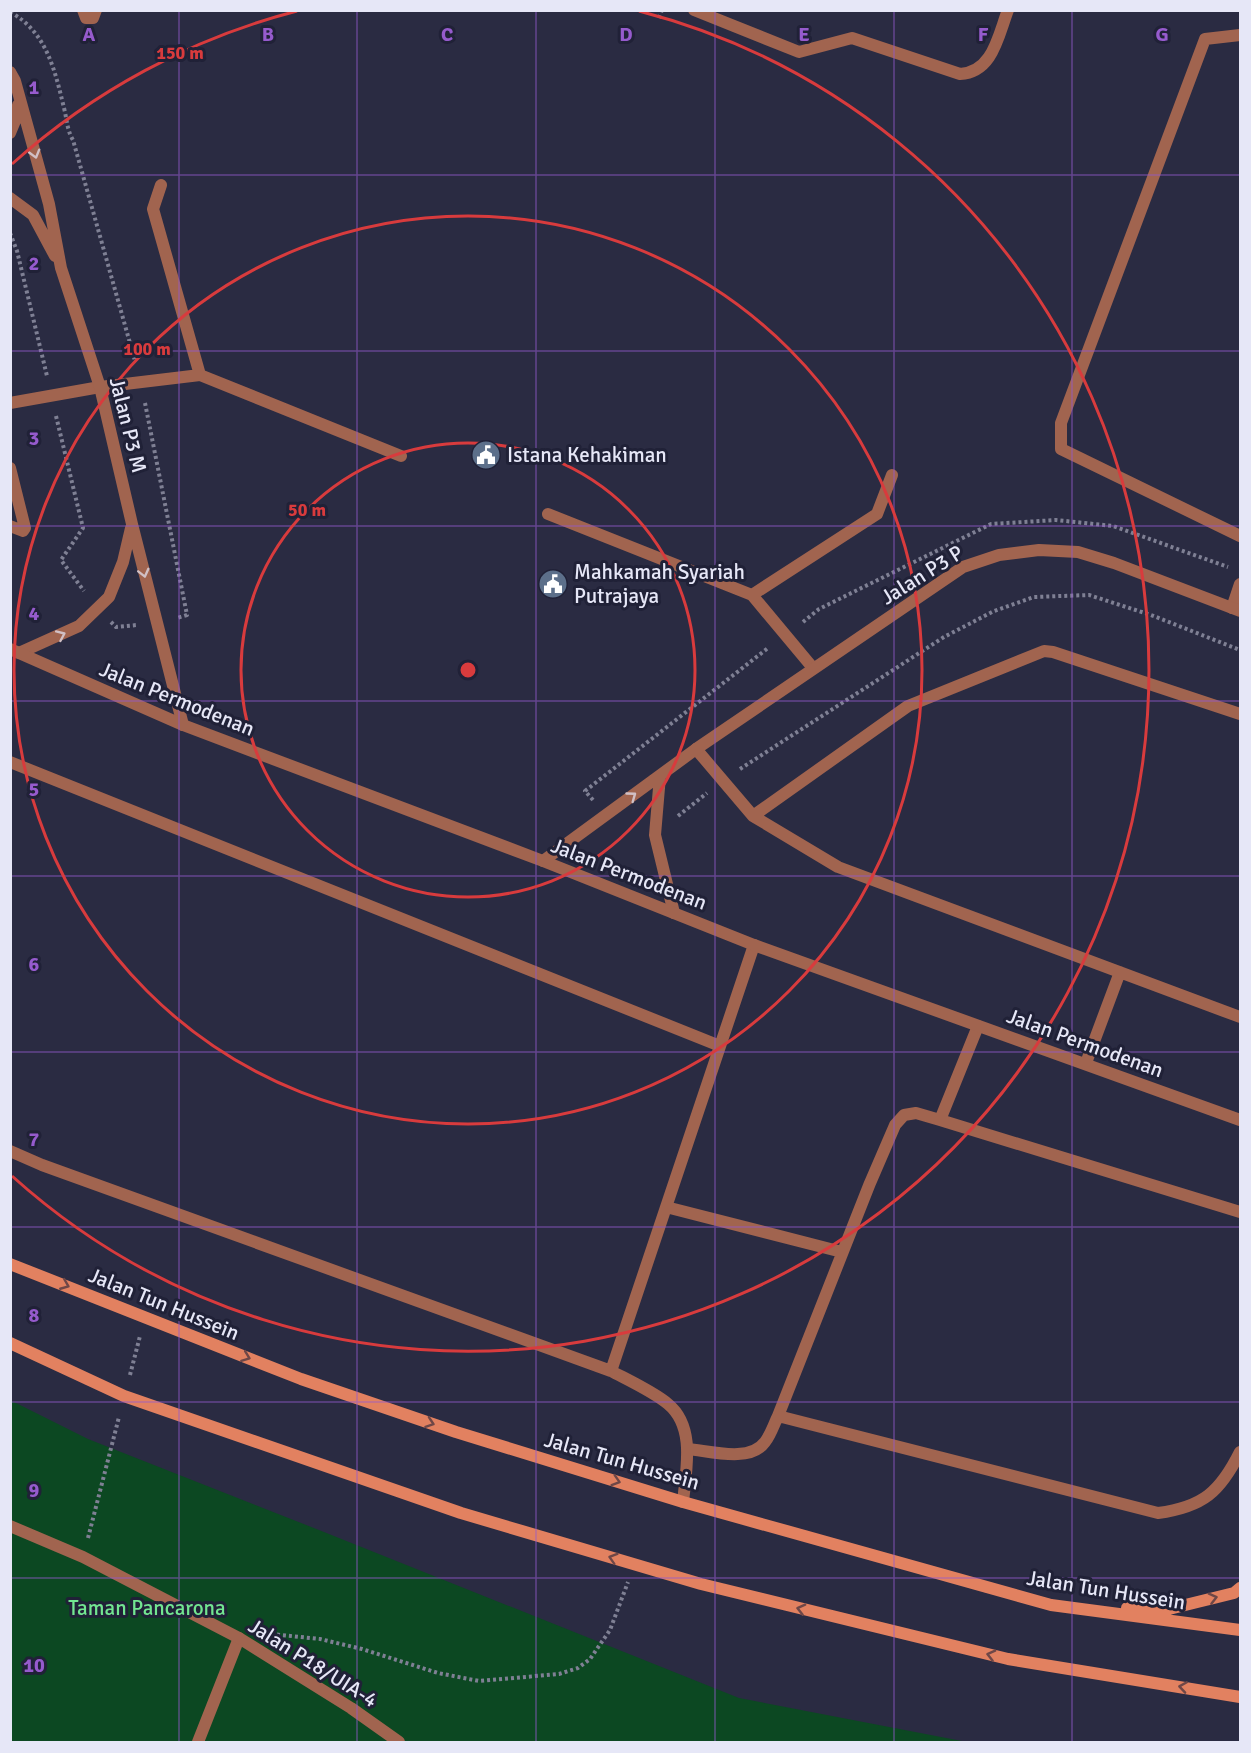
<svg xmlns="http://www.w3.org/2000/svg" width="1251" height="1753" font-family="Signika,sans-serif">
	<rect width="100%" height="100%" fill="#2a2b42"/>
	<!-- green -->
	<path fill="#0c4822" d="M10,1400L88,1439L324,1532L739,1698L967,1742H11Z"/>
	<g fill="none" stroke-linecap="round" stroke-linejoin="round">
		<!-- path -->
		<path stroke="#7f8094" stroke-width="4" stroke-dasharray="3 3" stroke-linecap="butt" d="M10,12C47,32 55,71 64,108C67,120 67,130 73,140L135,361
			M659,18L662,10
			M10,233L17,251L47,376
			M145,403L187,615L177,618
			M56,416L83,528L61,560L84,591
			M111,622L116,627L137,625
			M803,622L819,609L991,524L1056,520L1113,526L1228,567
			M740,769L944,637L994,611L1034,597L1089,595L1151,615L1240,650
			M593,800L585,791L768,648
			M678,816L707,793
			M130,1375L140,1336
			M88,1538L119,1417
			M271,1634L320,1639L362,1649L438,1673L479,1681L559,1674L578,1668L590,1659L610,1630L628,1582"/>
		<!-- service -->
		<path stroke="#a1644f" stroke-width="12" d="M83,10L86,18H93L96,10
			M694,10L799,52L852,38L960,74C993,72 998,36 1008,10
			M1240,35L1205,39L1061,423V449L1240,536
			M200,375L401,456
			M10,403L100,387L200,375L153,209L161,185
			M10,468L25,528L23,531L10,526
			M548,514L752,595L813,668
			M752,595L877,514L892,475
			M1232,608L1240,584
			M1240,714L1053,652L1044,651L908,706L753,816L838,867L1240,1017
			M696,749L753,816
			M10,762L720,1046
			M978,1026L940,1120L1240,1212
			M1086,1063L1120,972
			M10,1151L42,1165L611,1371C628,1380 654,1392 668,1404C696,1427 686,1470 683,1502
			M666,1207L842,1252
			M611,1371L754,945
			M778,1416L1158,1513C1203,1507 1220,1492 1240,1452
			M688,1449C710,1451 750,1463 765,1442C771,1434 774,1424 778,1416L870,1183L895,1125L904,1115L916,1113L940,1120
			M198,1742L239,1638"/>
		<!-- minor -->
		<path stroke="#a1644f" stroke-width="12" d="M10,72L15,81L49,204L61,268L100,387L132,524L183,725
			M10,133L17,116L18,105
			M10,198L33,215L55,256
			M19,653L79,626L109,597L123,562L131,528
			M660,776L655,835L674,913
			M543,861L696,749L963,567L999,555L1039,550L1078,552L1114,563L1240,611
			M10,1526L83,1557L239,1638L351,1708L399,1742"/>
		<!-- tertiary -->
		<path stroke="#a1644f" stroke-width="12" d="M10,649L183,725L543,861L754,945L1240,1120"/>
		<!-- secondary -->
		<path stroke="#e28160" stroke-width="12" d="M10,1264L301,1379L456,1432L683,1502L1051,1605L1240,1630
			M10,1343L124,1396L461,1513L701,1584L1008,1659L1240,1697
			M1127,1608L1165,1610L1234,1593L1240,1588"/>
	</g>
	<!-- one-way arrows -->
	<defs><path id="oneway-chevron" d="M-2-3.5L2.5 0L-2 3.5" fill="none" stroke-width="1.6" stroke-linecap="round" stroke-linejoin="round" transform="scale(1.5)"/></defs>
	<g stroke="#d1c0c5">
		<use href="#oneway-chevron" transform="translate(35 154) rotate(74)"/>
		<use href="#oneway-chevron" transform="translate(144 573) rotate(76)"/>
		<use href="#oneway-chevron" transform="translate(61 635) rotate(-24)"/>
		<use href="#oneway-chevron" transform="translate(632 796) rotate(-36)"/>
	</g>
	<g stroke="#6e4747">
		<use href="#oneway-chevron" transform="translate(65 1285) rotate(22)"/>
		<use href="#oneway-chevron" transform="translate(246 1357) rotate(21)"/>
		<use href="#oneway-chevron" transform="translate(430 1423) rotate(19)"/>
		<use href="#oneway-chevron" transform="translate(616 1481) rotate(17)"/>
		<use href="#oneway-chevron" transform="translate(613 1558) rotate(-163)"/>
		<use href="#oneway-chevron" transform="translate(1213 1598) rotate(-14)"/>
		<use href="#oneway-chevron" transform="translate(801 1609) rotate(-166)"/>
		<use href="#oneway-chevron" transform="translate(991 1655) rotate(-166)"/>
		<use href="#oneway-chevron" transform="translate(1183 1687) rotate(-171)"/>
	</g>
	<!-- grid -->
	<path fill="none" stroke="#965bcd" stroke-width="1.5" stroke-opacity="0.55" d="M179,10V1742M357,10V1742M536,10V1742M715,10V1742M894,10V1742M1072,10V1742M10,175H1240M10,351H1240M10,526H1240M10,701H1240M10,876H1240M10,1052H1240M10,1227H1240M10,1402H1240M10,1578H1240"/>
	<!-- distance rings -->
	<g fill="none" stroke="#d83b3d" stroke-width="3">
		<circle cx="468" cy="670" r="227"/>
		<circle cx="468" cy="670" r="454"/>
		<path d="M12 164A681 681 0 0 1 297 11M639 11A681 681 0 1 1 12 1176"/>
	</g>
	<!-- icons -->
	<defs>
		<g id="civic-disc" transform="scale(1.5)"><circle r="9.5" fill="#5c6f8a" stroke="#202137"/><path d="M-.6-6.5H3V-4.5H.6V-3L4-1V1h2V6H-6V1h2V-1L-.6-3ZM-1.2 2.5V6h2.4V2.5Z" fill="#fff"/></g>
	</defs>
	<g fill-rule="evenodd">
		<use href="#civic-disc" x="486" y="455"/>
		<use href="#civic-disc" x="553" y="584"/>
	</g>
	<g text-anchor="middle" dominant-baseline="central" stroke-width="6" stroke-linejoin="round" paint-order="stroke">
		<!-- street labels -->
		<g font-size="21" fill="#e6e7f7" stroke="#202137">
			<text transform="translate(128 425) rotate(76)">Jalan P3 M</text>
			<text transform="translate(922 575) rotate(-32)">Jalan P3 P</text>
			<text transform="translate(177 699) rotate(22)">Jalan Permodenan</text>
			<text transform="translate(629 874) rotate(21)">Jalan Permodenan</text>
			<text transform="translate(1085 1043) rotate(20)">Jalan Permodenan</text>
			<text transform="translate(164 1304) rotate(22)">Jalan Tun Hussein</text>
			<text transform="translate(622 1461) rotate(16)">Jalan Tun Hussein</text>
			<text transform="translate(1106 1590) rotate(9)">Jalan Tun Hussein</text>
			<text transform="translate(313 1663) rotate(32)">Jalan P18/UIA-4</text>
		</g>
		<!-- poi labels -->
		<g font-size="21" fill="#e6e7f7" stroke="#202137" text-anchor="start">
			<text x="507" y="455">Istana Kehakiman</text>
			<text x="574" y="572">Mahkamah Syariah<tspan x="574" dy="24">Putrajaya</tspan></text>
		</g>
		<!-- park labels -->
		<g font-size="21" fill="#72e691" stroke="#202137">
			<text x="147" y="1608">Taman Pancarona</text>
		</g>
	</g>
	<g font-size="20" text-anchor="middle" font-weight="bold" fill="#965bcd" stroke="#202137" stroke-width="6" stroke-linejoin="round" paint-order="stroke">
		<text x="89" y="41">A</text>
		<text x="268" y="41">B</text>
		<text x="447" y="41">C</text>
		<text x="626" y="41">D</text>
		<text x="804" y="41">E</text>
		<text x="983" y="41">F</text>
		<text x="1162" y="41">G</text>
		<text x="34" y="94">1</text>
		<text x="34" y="270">2</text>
		<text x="34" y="445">3</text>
		<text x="34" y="620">4</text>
		<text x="34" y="796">5</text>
		<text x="34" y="971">6</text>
		<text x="34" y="1146">7</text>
		<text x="34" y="1322">8</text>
		<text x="34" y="1497">9</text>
		<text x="34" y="1672">10</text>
	</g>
	<circle cx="468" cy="670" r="9" fill="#d83b3d" stroke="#202137" stroke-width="3"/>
	<g font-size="18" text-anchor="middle" font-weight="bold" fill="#d83b3d" stroke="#202137" stroke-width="6" stroke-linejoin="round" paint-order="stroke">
		<text x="180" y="59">150 m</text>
		<text x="147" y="355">100 m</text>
		<text x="307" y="516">50 m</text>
	</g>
	<!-- border -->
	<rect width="1251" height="1753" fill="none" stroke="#e6e7f7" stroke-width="24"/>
</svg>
